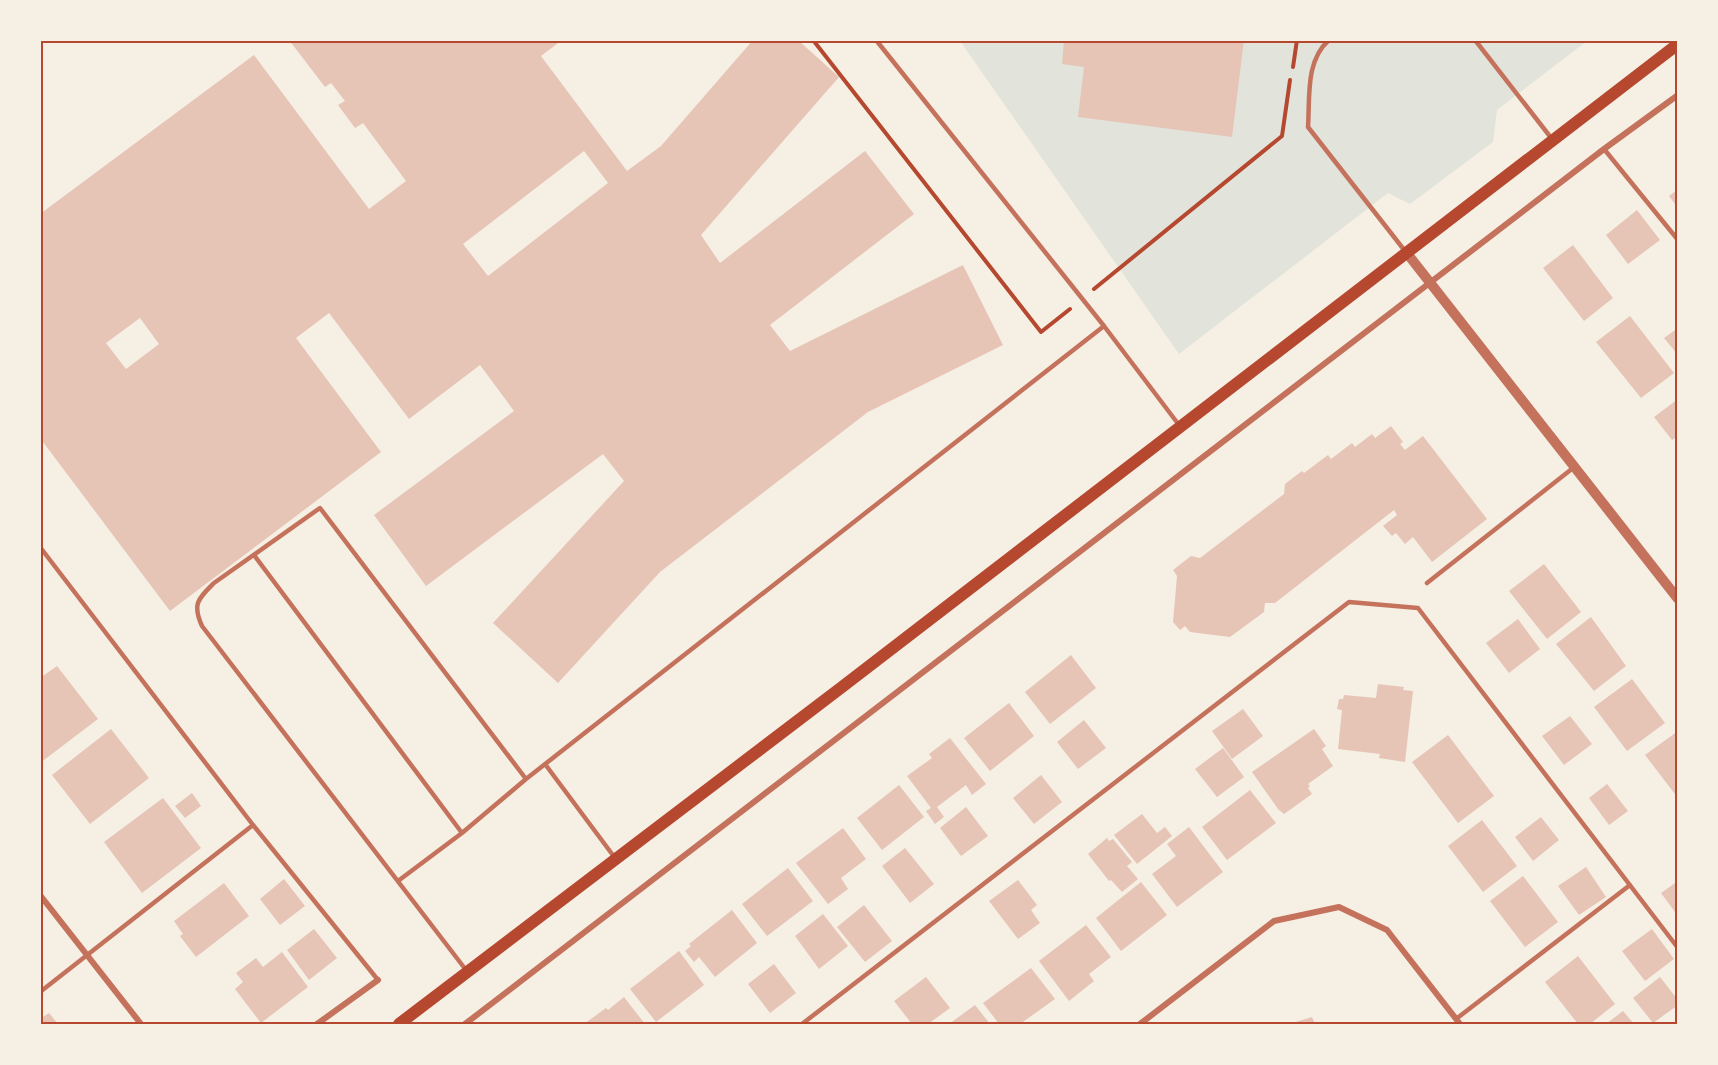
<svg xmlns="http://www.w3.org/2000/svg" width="1718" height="1065" font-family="'Exo 2',sans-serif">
	<rect width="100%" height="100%" fill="#f6efe4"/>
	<!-- green -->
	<path fill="#e2e4dc" d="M960,41H1587L1497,110L1493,142L1410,204L1388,193L1179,354Z"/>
	<!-- building -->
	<path fill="#e6c5b7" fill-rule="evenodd" d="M289,40H562L541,56L627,171L661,146L753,40H798L839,77L701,235L720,263L865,151L914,214L770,325L790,351L963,265L1003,345L868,412L660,572L558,683L493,623L624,481L603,454L426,586L374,515L514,411L480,365L409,419L329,313L296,338L381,452L170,611L40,438V214L254,55L369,209L406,181L363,123L355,128L338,105L345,101L331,83L325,87ZM584,151L608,183L488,276L463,244ZM140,318L159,344L126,369L106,343Z
		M1064,40H1244L1232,137L1078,117L1084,67L1062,64Z
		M1678,189V208L1669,196Z
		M1637,210L1660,240L1628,264L1606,235Z
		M1573,245L1613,298L1584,321L1543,268Z
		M1630,316L1674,373L1641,398L1596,342Z
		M1678,328V355L1664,338Z
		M1678,399V441L1675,438L1672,440L1654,417Z
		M1391,426L1403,442L1400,444L1405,450L1423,436L1487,519L1432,562L1413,537L1405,544L1396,533L1392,536L1383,526L1397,515L1394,510L1275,603H1265L1264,612L1230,637L1190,632L1185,626L1180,630L1173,622L1177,576L1173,570L1191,556L1200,558L1284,494L1285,484L1302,471L1304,473L1328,455L1331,459L1352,443L1355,447L1372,434L1375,438Z
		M1544,564L1581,612L1547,639L1509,591Z
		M1591,617L1626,666L1594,691L1556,644Z
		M1518,619L1540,649L1509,673L1486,643Z
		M1071,655L1096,688L1050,724L1025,692Z
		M57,666L98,719L40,763V678Z
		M1632,679L1665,723L1627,751L1594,707Z
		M1378,684L1404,687L1403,690L1413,691L1405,762L1379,758L1380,754L1338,749L1342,710L1337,709L1339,699H1343L1344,695L1376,698Z
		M1009,703L1034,736L990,771L964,738Z
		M1243,709L1263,736L1232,759L1212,731Z
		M1570,716L1592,744L1564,765L1542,736Z
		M1084,720L1106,748L1078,769L1057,742Z
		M111,729L149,778L90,824L52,775Z
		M1314,729L1326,746L1322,749L1333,766L1308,784L1310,786L1308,788L1312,794L1284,814L1278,809L1252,772Z
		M1678,731V798L1645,755Z
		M1448,735L1494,796L1458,823L1412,762Z
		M950,738L986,784L972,795L966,785L937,807L944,817L935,824L926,811L931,808L907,776L932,758L929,754Z
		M1223,748L1244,777L1217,797L1195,769Z
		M1041,775L1062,802L1034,824L1013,798Z
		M1607,784L1628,811L1609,825L1589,798Z
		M899,785L924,817L882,850L857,818Z
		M1250,790L1276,823L1227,860L1202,827Z
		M192,793L201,806L185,818L175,806Z
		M163,798L201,848L142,893L104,842Z
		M966,807L988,836L961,856L940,828Z
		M1142,814L1157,833L1165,827L1172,836L1137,864L1114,835Z
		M1541,817L1559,840L1533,861L1515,837Z
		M1482,820L1517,866L1483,892L1448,846Z
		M1189,827L1223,872L1177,907L1152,874L1176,856L1167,844Z
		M843,828L866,859L841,878L848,889L828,904L796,863Z
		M1107,838L1109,841L1113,839L1132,862L1127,866L1138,879L1122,892L1111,880L1109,881L1088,854Z
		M905,848L934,884L910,903L882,866Z
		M1586,867L1606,897L1579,915L1558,886Z
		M788,868L813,901L767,936L742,904Z
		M1523,876L1558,922L1525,947L1490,901Z
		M284,879L305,906L280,925L260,899Z
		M1018,880L1037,905L1031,910L1040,923L1018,939L989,901Z
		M1678,881V916L1661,893Z
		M1141,882L1167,915L1121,951L1096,918Z
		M224,883L249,916L196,957L180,936L183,934L174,921Z
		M864,905L892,941L865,962L837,927Z
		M732,910L757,943L715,977L699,957L694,962L685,951L691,946L689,944Z
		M823,914L848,946L819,969L795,936Z
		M1086,925L1111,957L1089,974L1094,981L1069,1001L1039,961Z
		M314,929L337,958L309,980L287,950Z
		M1652,929L1674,959L1645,981L1622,951Z
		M679,951L704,985L656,1022L630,989Z
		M282,952L308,987L261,1023L235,989L243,982L236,973L256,958L263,967Z
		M1578,956L1615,1004L1590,1024H1578L1545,982Z
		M774,964L796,993L770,1013L748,984Z
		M1031,968L1055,999L1020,1024H999L983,1003Z
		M926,977L950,1008L928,1024H912L894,1001Z
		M1660,977L1678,1000V1005L1653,1023L1633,998Z
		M624,997L645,1024H584L606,1008L608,1010Z
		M975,1005L990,1024H949Z
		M1623,1011L1634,1024H1606Z
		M49,1013L58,1024H40V1019Z
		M1312,1017L1315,1024H1289Z"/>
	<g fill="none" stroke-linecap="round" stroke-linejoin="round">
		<!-- path -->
		<path stroke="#b5482f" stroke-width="4" d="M813,40L1041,332L1070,309
			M1293,67L1297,40
			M1094,289L1282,136L1290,80"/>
		<!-- service -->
		<path stroke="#c5725c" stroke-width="4.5" d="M876,40L1104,326L1179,425
			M1329,40C1305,61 1310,98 1308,127L1405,251
			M1475,40L1552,139
			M1604,149L1678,240
			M40,547L253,825L378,980
			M254,555L462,833
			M1427,583L1573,468
			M545,764L615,858
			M398,881L462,833L526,779
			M466,970L202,626C192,604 198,599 214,583L320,508L526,779L1104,326
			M40,992L253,825
			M1456,1019L1630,885
			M802,1024L1349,602L1418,608L1678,948"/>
		<!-- minor -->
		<path stroke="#c5725c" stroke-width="6" d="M40,895L141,1024
			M317,1024L378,980
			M465,1024L1604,149L1678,95
			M1140,1024L1274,921L1339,907L1387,930L1460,1024"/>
		<!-- tertiary -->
		<path stroke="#c5725c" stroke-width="10" d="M1406,252L1678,599"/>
		<!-- secondary -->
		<path stroke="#b5482f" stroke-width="12" d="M399,1024L842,687L1678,44"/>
	</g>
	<!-- border -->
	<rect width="1718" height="1065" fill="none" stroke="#f6efe4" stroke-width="84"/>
	<rect x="42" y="42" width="1634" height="981" fill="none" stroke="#b5482f" stroke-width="2"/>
</svg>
